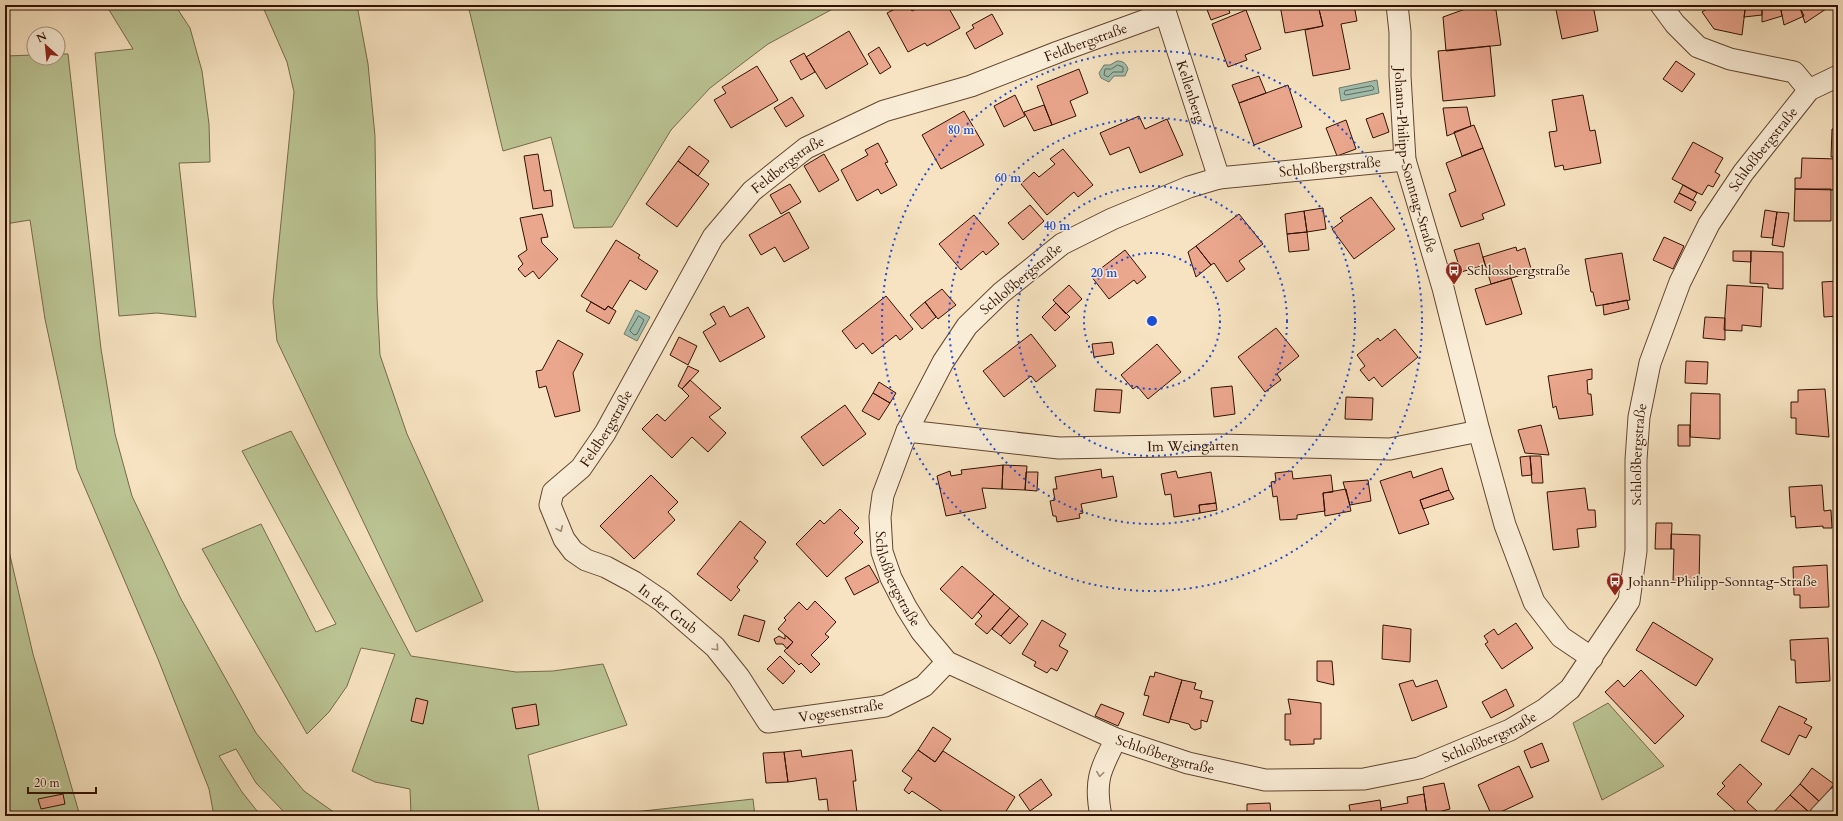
<svg xmlns="http://www.w3.org/2000/svg" width="1843" height="821" font-family="Cardo,serif">
	<rect width="100%" height="100%" fill="#f7e3c1"/>
	<filter id="stains"><feTurbulence type="fractalNoise" baseFrequency=".005" numOctaves="4"/><feColorMatrix values="0 0 0 0 .2 0 0 0 0 .09 0 0 0 0 .02 0 0 0 .5 -.17"/></filter>
	<radialGradient id="worn" r=".72"><stop offset=".6" stop-color="#630" stop-opacity="0"/><stop offset="1" stop-color="#630" stop-opacity=".3"/></radialGradient>
	<!-- green -->
	<path fill="#bbc494" stroke="#766a4a" d="M106,5H175L190,28L202,71L209,124L210,162L179,163L196,317L157,313L119,316L95,53L133,49Z
		M262,5H357L368,64L375,136L377,298L380,355L407,434L483,601L416,632L277,341L273,302L294,92L287,62Z
		M468,5H840L768,44L710,88L671,130L612,227L574,228L551,137L503,151Z
		M58,54H68L101,349L115,434L132,496L181,599L256,733L304,791L335,813L347,816H288L256,783L236,749L219,756L242,792L261,816H214L209,789L158,659L77,469L45,319L30,220L5,224V56L34,55V58H58Z
		M291,431L411,656L516,672L553,671L603,664L627,725L528,755L540,816H411L410,789L375,782L352,771L395,654L361,648L347,686L329,712L307,734L202,549L261,524L316,632L336,624L242,451Z
		M5,534L33,654L80,816H5Z
		M1608,703L1664,766L1602,800L1573,723Z
		M753,799L755,816H597Z"/>
	<!-- water -->
	<path fill="#9ebeae" stroke="#727968" d="M1117,61C1123,61 1126,63 1128,69L1125,76H1114L1109,82L1101,78L1099,73L1104,65H1110Z
		M1377,80L1379,93L1341,101L1339,88Z
		M636,310L650,317L637,341L624,334Z"/>
	<g fill="none" stroke-linecap="round" stroke-linejoin="round">
		<!-- shore -->
		<path stroke="#676857" stroke-width="1" d="M1118,65L1123,67V72H1113L1108,77L1104,75L1105,69H1111Z
			M1372,86L1374,88L1373,90L1346,95L1344,94L1345,91Z
			M639,316L644,320L637,334L634,335L630,331Z"/>
	</g>
	<!-- building -->
	<path fill="#eba68e" stroke="#301100" d="M903,5H908L912,11L924,5H947L960,28L927,46L925,43L908,52L887,13Z
		M1211,5H1227L1230,13L1211,20L1206,7Z
		M1280,5H1318L1323,26L1285,33Z
		M1318,5H1354L1357,21L1341,24L1350,69L1313,76L1305,30L1323,26Z
		M1555,5H1593L1598,31L1562,39Z
		M1713,5H1741L1745,10L1742,35L1714,29L1702,12Z
		M1741,5H1762V15L1744,17L1745,10Z
		M1762,5H1780L1782,16L1762,22Z
		M1780,5H1799L1804,16L1784,25Z
		M1799,5H1823L1826,9L1805,23Z
		M1471,7L1496,10L1501,45L1446,51L1443,17Z
		M1246,10L1261,49L1245,55L1247,60L1228,67L1212,24Z
		M992,14L1003,34L975,49L966,33L974,28L972,25Z
		M849,31L868,64L826,89L806,57Z
		M1490,46L1495,96L1443,101L1438,51Z
		M879,47L891,67L880,74L868,54Z
		M804,53L815,72L801,80L790,61Z
		M1676,61L1695,74L1682,92L1663,79Z
		M757,66L778,100L731,128L714,100L726,93L722,87Z
		M1079,69L1088,93L1070,101L1076,116L1052,125L1037,86Z
		M1259,76L1266,93L1239,103L1232,85Z
		M1288,85L1302,127L1254,145L1239,103Z
		M1015,95L1025,116L1004,127L994,106Z
		M1583,95L1590,131L1595,130L1601,163L1564,170L1563,165L1555,167L1549,132L1557,131L1552,100Z
		M792,97L804,116L786,127L774,108Z
		M1044,105L1052,125L1034,131L1024,112Z
		M1467,107L1471,126L1447,136L1443,108Z
		M964,111L984,145L941,169L922,135Z
		M1383,113L1389,132L1373,138L1366,119Z
		M1139,116L1145,129L1167,119L1183,155L1140,173L1129,147L1110,155L1100,133Z
		M1346,120L1356,149L1337,156L1326,128Z
		M1474,125L1483,148L1462,156L1454,132Z
		M1832,129H1838V157H1831Z
		M1693,142L1723,158L1715,172L1720,175L1713,187L1708,185L1702,195L1672,179Z
		M878,143L888,162L885,163L897,185L881,194L878,189L857,201L841,170L868,155L865,150Z
		M689,146L709,161L698,176L678,161Z
		M1483,148L1505,205L1482,214L1484,219L1461,227L1449,194L1456,191L1446,163Z
		M1063,149L1093,185L1078,197L1074,192L1047,215L1021,184L1034,172L1039,177L1055,164L1050,159Z
		M538,154L544,191L551,190L553,206L533,209L524,156Z
		M824,154L839,180L819,192L804,166Z
		M1802,158L1838,159L1837,190L1795,189V178H1801Z
		M678,161L709,184L677,227L646,204Z
		M790,184L801,202L781,214L770,195Z
		M1683,185L1697,193L1693,200L1679,193Z
		M1795,189H1831V221H1794Z
		M1679,193L1696,202L1691,211L1674,202Z
		M1371,197L1395,229L1354,259L1332,229L1343,221L1340,218Z
		M1030,205L1044,221L1023,240L1008,223Z
		M1323,208L1326,229L1307,232L1304,211Z
		M1765,210L1777,212L1773,238L1761,237Z
		M1304,211L1307,232L1287,234L1285,214Z
		M789,212L809,248L784,262L775,247L761,255L749,235Z
		M1777,212L1789,213L1784,247L1772,245Z
		M542,214L548,237L541,238L542,243L558,259L539,279L533,271L525,277L518,269L523,264L518,256L527,250L520,218Z
		M1239,214L1263,244L1239,261L1245,269L1227,282L1214,263L1211,265L1196,246Z
		M974,215L999,244L986,255L983,251L961,270L939,244Z
		M1307,232L1309,250L1289,252L1287,234Z
		M1664,237L1684,246L1673,269L1653,260Z
		M616,240L640,255L638,258L658,271L646,290L630,280L612,309L608,306L605,310L581,296Z
		M1479,243L1485,265L1461,272L1454,250Z
		M1196,246L1211,265L1196,277L1188,252Z
		M1516,247L1517,251L1525,248L1532,272L1491,284L1483,257Z
		M1125,250L1146,277L1137,284L1134,280L1109,299L1091,276Z
		M1733,251H1751V262L1733,261Z
		M1751,251L1783,252V289L1768,288V284L1750,283Z
		M1622,253L1630,300L1596,306L1593,292H1591L1585,259Z
		M1511,278L1522,314L1486,325L1475,289Z
		M1838,281V316L1824,317L1822,282Z
		M1069,285L1082,299L1066,314L1053,300Z
		M1727,285L1763,287L1761,327L1742,325V331L1724,330Z
		M942,289L956,305L938,319L925,302Z
		M886,296L913,329L900,340L896,335L872,354L863,343L856,349L842,331Z
		M1627,300L1629,309L1604,315L1603,305Z
		M591,302L605,310L608,306L616,311L609,324L586,311Z
		M925,302L936,317L922,329L910,315Z
		M1056,303L1070,317L1055,331L1042,317Z
		M724,306L730,317L748,307L765,337L720,362L703,332L716,324L710,314Z
		M1705,317L1725,318V340L1703,338Z
		M1276,328L1299,356L1277,374L1281,380L1265,392L1238,357Z
		M1395,329L1418,357L1382,387L1374,377L1369,381L1360,370L1365,366L1357,355L1378,338L1380,341Z
		M1031,334L1056,366L1036,382L1031,376L1004,397L983,371Z
		M679,337L697,346L688,365L670,355Z
		M558,340L583,354L573,373L580,411L555,417L546,386L539,388L536,371L542,370Z
		M1112,342L1114,354L1094,357L1092,344Z
		M1157,344L1181,372L1148,399L1137,386L1133,389L1121,375Z
		M1686,361L1708,362L1707,384L1685,383Z
		M688,366L699,371L682,389L678,386Z
		M1592,369V379L1587,380L1588,394H1591L1593,415L1559,419L1556,406L1553,408L1548,376Z
		M690,380L721,408L709,417L726,433L708,452L692,437L672,458L642,429L657,414L665,421L689,396L682,389Z
		M879,382L896,393L890,403L873,393Z
		M1232,386L1235,414L1214,417L1211,388Z
		M1096,389L1122,390L1120,413L1094,411Z
		M1825,389L1829,437L1796,434V418H1791V402H1798V390Z
		M873,393L890,403L879,420L862,411Z
		M1691,393L1720,394V439L1690,437Z
		M1346,397L1373,398L1372,420L1345,419Z
		M845,405L866,434L823,466L801,437Z
		M1541,425L1549,455L1525,453L1518,430Z
		M1678,425H1690V446H1678Z
		M1530,456L1532,475L1522,476L1520,457Z
		M1530,456H1541L1543,483H1532Z
		M1003,465L1002,489L982,488L986,508L946,516L937,476L950,471L951,476L962,474L961,470Z
		M1003,465L1027,466L1025,490L1002,489Z
		M1442,468L1449,490L1420,500L1429,524L1399,534L1380,481L1411,471L1413,478Z
		M1101,469L1102,478L1113,476L1117,497L1081,504L1083,513L1079,514L1080,518L1057,522L1056,516H1053L1050,501L1055,500L1053,489H1057L1055,477Z
		M1176,471L1178,478L1211,472L1216,503L1199,505L1200,513L1174,517L1171,494L1165,495L1161,474Z
		M1292,471L1293,479L1331,475L1333,492L1323,493L1325,511L1297,515V519L1280,520L1277,496L1273,497L1271,482L1276,481L1275,473Z
		M1026,472H1038L1037,491L1025,490Z
		M651,475L678,502L668,512L675,520L634,559L600,526Z
		M1368,480L1371,501L1350,505L1343,482Z
		M1822,485L1824,511L1831,510L1832,528H1823V526L1796,528L1795,516L1791,517L1789,487Z
		M1585,488L1588,510H1595L1596,527L1577,529L1579,547L1553,550L1547,492Z
		M1346,489L1351,511L1325,516L1323,493Z
		M1449,490L1454,499L1423,509L1420,500Z
		M1216,503L1217,510L1200,513L1199,505Z
		M840,509L859,528L854,533L863,542L827,577L796,544L820,520L824,524Z
		M740,521L766,542L754,558L758,561L737,587L740,590L731,601L697,574Z
		M1656,523H1672L1671,549H1655Z
		M1671,534L1700,535L1699,582L1673,581L1674,549H1671Z
		M869,565L879,582L854,595L845,578Z
		M1827,565L1829,607L1800,608V595H1794L1793,567Z
		M962,566L994,594L972,619L940,589Z
		M994,594L1010,608L987,634L975,624L982,616L978,612Z
		M815,601L836,622L825,634L829,637L811,655L820,664L811,673L801,663L799,665L784,651L793,642L778,629L786,620L784,618L799,602L807,610Z
		M1010,608L1019,616L1001,636L992,629Z
		M744,615L765,621L759,642L738,635Z
		M1019,616L1028,624L1010,644L1001,636Z
		M1042,620L1066,634L1059,646L1068,651L1057,671L1051,668L1047,673L1034,666L1036,662L1022,654Z
		M1653,622L1713,659L1696,686L1636,650Z
		M1516,623L1533,648L1502,669L1485,644L1488,642L1484,636L1494,629L1498,635Z
		M1383,625L1411,629L1410,662L1382,659Z
		M785,635L793,642L787,649L783,644H776L774,639L779,636L785,639Z
		M1828,638L1830,681L1796,683L1795,660H1791L1790,640Z
		M780,656L795,671L783,684L767,669Z
		M1317,661H1332L1334,685L1317,681Z
		M1641,670L1684,716L1655,744L1605,692L1618,680L1624,687Z
		M1155,672L1182,680L1169,723L1143,715L1149,696L1144,695L1150,676L1154,677Z
		M1182,680L1196,683L1194,689L1202,691L1200,698L1213,701L1207,722L1201,720V728L1195,730L1191,728L1189,724L1170,719Z
		M1413,680L1416,687L1437,680L1447,707L1412,721L1399,684Z
		M1506,689L1514,706L1491,718L1482,702Z
		M416,698L428,701L423,724L411,721Z
		M1288,699L1321,703V739H1314V744L1290,745V740H1285V714H1291Z
		M536,704L539,725L516,729L512,708Z
		M1101,704L1124,713L1118,726L1095,716Z
		M1779,706L1807,719L1804,723L1812,727L1806,738L1799,735L1789,755L1761,741Z
		M933,727L951,739L935,762L918,750Z
		M1542,743L1549,761L1531,768L1524,751Z
		M801,750L802,757L852,750L856,781H853L857,813L829,816L827,799L819,800L816,778L788,782L784,752Z
		M918,750L935,762L943,751L1015,797L1003,816H949L912,791L909,794L904,790L912,778L902,771Z
		M784,752L788,782L766,783L763,753Z
		M1740,764L1762,784L1747,802L1759,813L1756,816H1741L1717,794L1725,786L1722,783Z
		M1519,766L1533,797L1492,816L1478,785Z
		M1812,768L1834,784L1820,802L1800,784Z
		M1041,779L1052,795L1030,811L1019,795Z
		M1444,783L1450,809L1427,815L1423,787Z
		M1800,784L1820,802L1810,813L1790,795Z
		M63,794L65,804L41,809L38,799Z
		M1424,794L1427,815L1431,814L1432,816H1382L1381,808L1408,803L1407,797Z
		M1790,795L1810,813L1807,816H1770Z
		M1380,800L1382,816H1351L1349,805Z
		M8,801L10,812L5,813V802Z
		M1270,803L1271,816H1247V804Z
		M1158,813H1171L1172,816H1158Z"/>
	<g fill="none" stroke-linecap="round" stroke-linejoin="round">
		<!-- minor casing -->
		<g stroke="#624630" stroke-width="23">
			<g id="minor">
				<path id="s1" d="M1163,5L1219,178"/>
				<path id="s2" d="M1397,5L1400,32V76L1405,160L1443,288L1479,431L1505,525L1534,602L1561,637L1592,658"/>
				<path d="M1661,5L1675,24L1698,47L1730,59L1794,72L1809,90"/>
				<path id="s3" d="M1405,160L1219,178L1189,187L1112,219L1062,244L1001,293L967,326L943,362L907,431L883,495L880,517L882,552L891,578L906,607L921,631L947,662L1116,739L1188,763L1265,780L1364,779L1419,768L1510,730L1545,709L1570,689L1629,601L1636,551V460L1639,417L1650,363L1680,282L1709,224L1743,173L1809,90L1838,76"/>
				<path id="s4" d="M907,431L1059,448L1219,445L1390,449L1479,431"/>
				<path id="s5" d="M947,662L924,686L885,706L768,722L739,677L715,647L662,601L634,582L606,567L586,560L573,551L564,539L550,505L553,492L581,468L605,433L713,237L752,191L806,148L884,111L971,86L1058,52L1165,13"/>
				<path d="M1101,816C1094,781 1100,770 1116,739"/>
				<path d="M1820,816L1838,797"/>
			</g>
		</g>
		<!-- minor -->
		<use href="#minor" stroke="#faedd7" stroke-width="21"/>
	</g>
	<!-- one-way arrows -->
	<defs><path id="oneway-chevron" d="M-2-3.5L2.5 0L-2 3.5" fill="none" stroke-width="1.6" stroke-linecap="round" stroke-linejoin="round"/></defs>
	<g stroke="#9f8a76">
		<use href="#oneway-chevron" transform="translate(560 529) rotate(66)"/>
		<use href="#oneway-chevron" transform="translate(716 648) rotate(47)"/>
		<use href="#oneway-chevron" transform="translate(1100 774) rotate(98)"/>
	</g>
	<!-- distance rings -->
	<g fill="none" stroke="#1d4ed8" stroke-width="2" stroke-dasharray="2 4">
		<circle cx="1152" cy="321" r="68"/>
		<circle cx="1152" cy="321" r="135"/>
		<circle cx="1152" cy="321" r="203"/>
		<circle cx="1152" cy="321" r="270"/>
	</g>
	<!-- icons -->
	<defs>
		<g id="bus-pin" transform="scale(0.9)"><path d="M0 17L-7.5 6A9.5 9.5 0 1 1 7.5 6Z" fill="#8f2418" stroke="#faedd7"/><path d="M-5-6H5V4H4V6H2V4H-2V6H-4V4H-5ZM-3.5-4V0h7V-4ZM-3.5 1.2v1.5H-2V1.2ZM2 1.2v1.5H3.5V1.2Z" fill="#fff"/></g>
	</defs>
	<g fill-rule="evenodd">
		<use href="#bus-pin" x="1454" y="270"/>
		<use href="#bus-pin" x="1615" y="581"/>
	</g>
	<g text-anchor="middle" dominant-baseline="central" stroke-width="3" stroke-linejoin="round" paint-order="stroke">
		<!-- street labels -->
		<g font-size="14" fill="#301100" stroke="#faedd7">
			<text stroke="none"><textPath href="#s5" startOffset="1257">Feldbergstraße</textPath></text>
			<text stroke="none"><textPath href="#s1" startOffset="91">Kellenberg</textPath></text>
			<text stroke="none"><textPath href="#s3" startOffset="2115">Schloßbergstraße</textPath></text>
			<text stroke="none"><textPath href="#s2" startOffset="157">Johann-Philipp-Sonntag-Straße</textPath></text>
			<text stroke="none"><textPath href="#s5" startOffset="933">Feldbergstraße</textPath></text>
			<text transform="translate(1330 167) rotate(-6)">Schloßbergstraße</text>
			<text transform="translate(1021 279) rotate(-40)">Schloßbergstraße</text>
			<text stroke="none"><textPath href="#s5" startOffset="609">Feldbergstraße</textPath></text>
			<text stroke="none"><textPath href="#s4" startOffset="287">Im Weingarten</textPath></text>
			<text stroke="none"><textPath href="#s3" startOffset="1779">Schloßbergstraße</textPath></text>
			<text stroke="none"><textPath href="#s3" startOffset="760">Schloßbergstraße</textPath></text>
			<text transform="translate(668 609) rotate(38)">In der Grub</text>
			<text transform="translate(841 711) rotate(-9)">Vogesenstraße</text>
			<text stroke="none"><textPath href="#s3" startOffset="1431">Schloßbergstraße</textPath></text>
			<text stroke="none"><textPath href="#s3" startOffset="1096">Schloßbergstraße</textPath></text>
		</g>
		<!-- poi labels -->
		<g font-size="14" fill="#301100" stroke="#faedd7" text-anchor="start">
			<text x="1467" y="270">Schlossbergstraße</text>
			<text x="1628" y="581">Johann-Philipp-Sonntag-Straße</text>
		</g>
	</g>
	<circle cx="1152" cy="321" r="6" fill="#1d4ed8" stroke="#faedd7" stroke-width="2"/>
	<g font-size="12" text-anchor="middle" font-weight="bold" fill="#1d4ed8" stroke="#faedd7" stroke-width="3" stroke-linejoin="round" paint-order="stroke">
		<text x="961" y="134">80 m</text>
		<text x="1008" y="182">60 m</text>
		<text x="1057" y="230">40 m</text>
		<text x="1104" y="277">20 m</text>
	</g>
	<!-- margin -->
	<rect width="1843" height="821" fill="none" stroke="#f7e3c1" stroke-width="20"/>
	<rect x="6" y="6" width="1831" height="809" fill="none" stroke="#301100" stroke-width="2"/>
	<rect x="10" y="10" width="1823" height="801" fill="none" stroke="#301100"/>
	<!-- north arrow -->
	<g transform="translate(46 46) rotate(333)"><circle r="19" fill="#faedd7" stroke="#a99581"/>
	<path d="M0-3L7 15L0 10L-7 15Z" fill="#8f2418"/>
	<text y="-6" font-size="11" font-weight="bold" text-anchor="middle" fill="#301100">N</text>
	</g>
	<!-- scale -->
	<path d="M28 787v6h68v-6" fill="none" stroke="#301100" stroke-width="2"/>
	<text x="34" y="787" font-size="12" fill="#301100" stroke="#faedd7" stroke-width="3" paint-order="stroke">20 m</text>
	<rect width="100%" height="100%" filter="url(#stains)"/>
	<rect width="100%" height="100%" fill="url(#worn)"/>
</svg>
